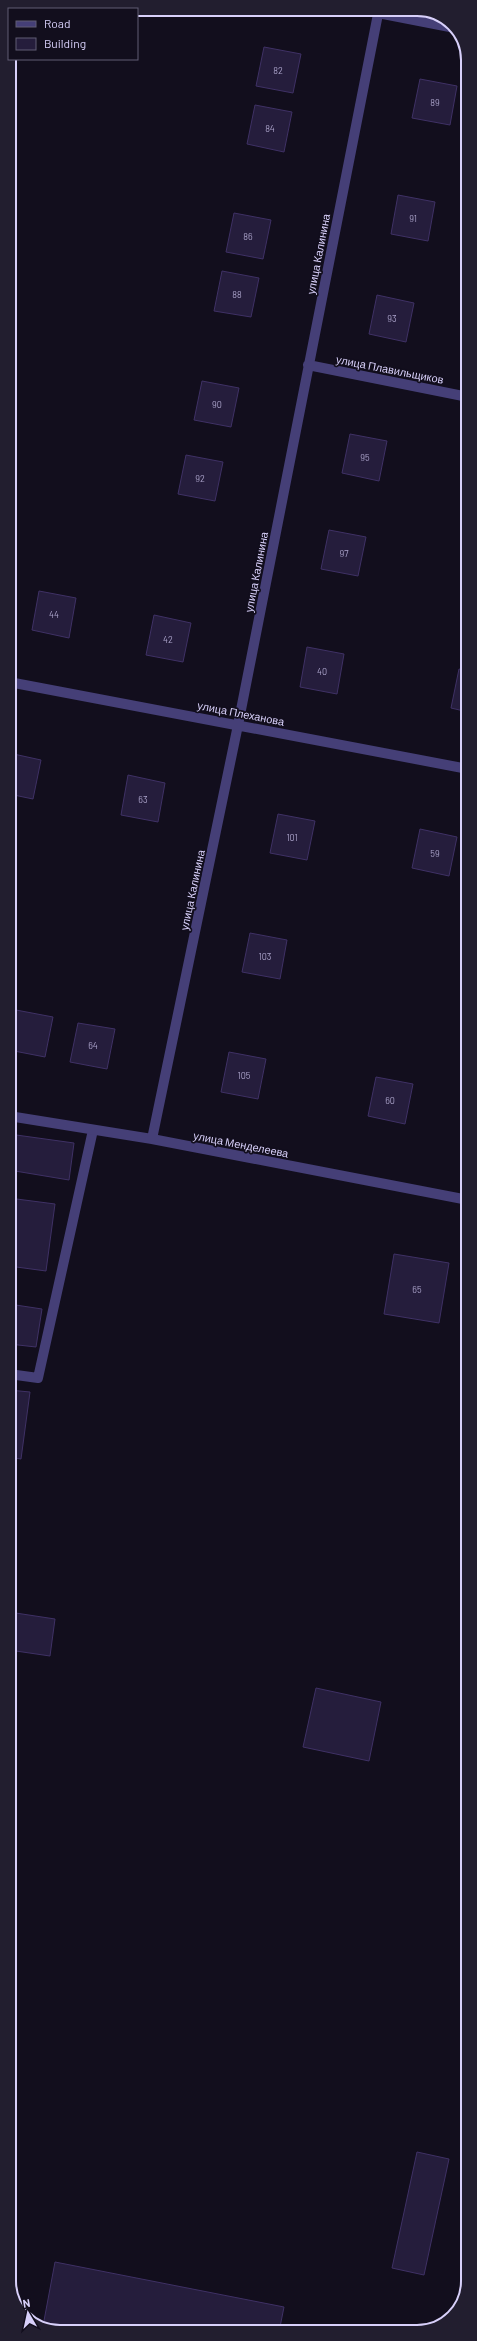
<svg xmlns="http://www.w3.org/2000/svg" width="477" height="2341" font-family="Barlow,sans-serif">
	<rect width="100%" height="100%" fill="#120e1d"/>
	<!-- building -->
	<path fill="#251d3c" stroke="#3f3165" d="M264,47L301,54L293,93L256,86Z
		M420,79L457,86L450,125L412,118Z
		M255,105L292,112L284,152L247,144Z
		M398,195L435,202L428,241L391,234Z
		M234,213L271,220L263,259L226,252Z
		M222,271L259,278L251,317L214,311Z
		M377,295L414,303L406,342L369,334Z
		M202,381L239,388L231,427L194,420Z
		M350,434L387,441L379,481L342,473Z
		M186,455L223,462L215,501L178,494Z
		M329,530L366,537L358,576L321,569Z
		M39,591L76,598L69,638L32,630Z
		M154,615L191,623L183,662L146,655Z
		M307,647L344,654L337,694L300,687Z
		M459,669L468,671V712L451,708Z
		M9,753L41,760L33,799L9,794Z
		M128,775L165,783L158,822L121,815Z
		M278,814L315,821L307,860L270,853Z
		M420,829L457,837L449,876L412,868Z
		M250,933L287,940L280,979L242,972Z
		M16,1010L53,1017L45,1057L9,1050Z
		M78,1023L115,1029L107,1069L70,1062Z
		M229,1052L266,1059L258,1099L221,1092Z
		M376,1077L413,1084L405,1124L368,1116Z
		M9,1134L74,1143L69,1180L9,1170Z
		M9,1198L55,1204L46,1271L9,1266Z
		M394,1254L449,1263L439,1323L384,1314Z
		M9,1304L42,1309L36,1347L9,1344Z
		M9,1390L30,1392L21,1459L9,1457Z
		M9,1612L55,1619L50,1656L9,1650Z
		M316,1688L381,1702L369,1761L303,1747Z
		M417,2152L449,2159L424,2275L392,2268Z
		M55,2262L284,2307L279,2332H54L43,2326Z"/>
	<g fill="none" stroke-linecap="round" stroke-linejoin="round">
		<!-- service -->
		<path stroke="#453f77" stroke-width="10" d="M9,1374L38,1378L93,1130"/>
		<!-- minor -->
		<path stroke="#453f77" stroke-width="10" d="M378,13L455,28
			M308,365L468,397
			M9,682L468,769
			M9,1116L152,1139L468,1200
			M152,1139L238,725L379,9"/>
	</g>
	<g text-anchor="middle" dominant-baseline="central" stroke-width="3.5" stroke-linejoin="round" paint-order="stroke">
		<!-- number labels -->
		<g font-size="9" fill="#aba3ca">
			<text x="278" y="70">82</text>
			<text x="435" y="102">89</text>
			<text x="270" y="128">84</text>
			<text x="413" y="218">91</text>
			<text x="248" y="236">86</text>
			<text x="237" y="294">88</text>
			<text x="392" y="318">93</text>
			<text x="217" y="404">90</text>
			<text x="365" y="457">95</text>
			<text x="200" y="478">92</text>
			<text x="344" y="553">97</text>
			<text x="54" y="614">44</text>
			<text x="168" y="639">42</text>
			<text x="322" y="671">40</text>
			<text x="143" y="799">63</text>
			<text x="292" y="837">101</text>
			<text x="435" y="853">59</text>
			<text x="265" y="956">103</text>
			<text x="93" y="1045">64</text>
			<text x="244" y="1075">105</text>
			<text x="390" y="1100">60</text>
			<text x="417" y="1289">65</text>
		</g>
		<!-- street labels -->
		<g font-size="11" fill="#d8d0fa" stroke="#120e1d">
			<text transform="translate(318 254) rotate(-79)">улица Калинина</text>
			<text transform="translate(390 369) rotate(11)">улица Плавильщиков</text>
			<text transform="translate(256 572) rotate(-79)">улица Калинина</text>
			<text transform="translate(241 713) rotate(11)">улица Плеханова</text>
			<text transform="translate(192 890) rotate(-78)">улица Калинина</text>
			<text transform="translate(241 1144) rotate(11)">улица Менделеева</text>
		</g>
	</g>
	<!-- crop -->
	<path d="M0 0H477V2341H0ZM60 16H417A44 44 0 0 1 461 60V2281A44 44 0 0 1 417 2325H60A44 44 0 0 1 16 2281V60A44 44 0 0 1 60 16Z" fill="#221e2f" fill-rule="evenodd"/>
	<path fill="none" stroke="#d8d0fa" stroke-width="2" d="M60 16H417A44 44 0 0 1 461 60V2281A44 44 0 0 1 417 2325H60A44 44 0 0 1 16 2281V60A44 44 0 0 1 60 16Z"/>
	<!-- legend -->
	<rect x="8" y="8" width="130" height="52" fill="#120e1d" stroke="#615c75"/>
	<rect x="16" y="21" width="20" height="6" fill="#453f77" stroke="#615c75"/>
	<text x="44" y="28" font-size="12" fill="#d8d0fa">Road</text>
	<rect x="16" y="38" width="20" height="12" fill="#251d3c" stroke="#615c75"/>
	<text x="44" y="48" font-size="12" fill="#d8d0fa">Building</text>
	<!-- north arrow -->
	<g transform="translate(28 2313) rotate(351)" stroke="#120e1d" stroke-width="3" paint-order="stroke">
	<path d="M0-3L7 15L0 10L-7 15Z" fill="#d8d0fa"/>
	<text y="-6" font-size="11" font-weight="bold" text-anchor="middle" fill="#d8d0fa">N</text>
	</g>
</svg>
